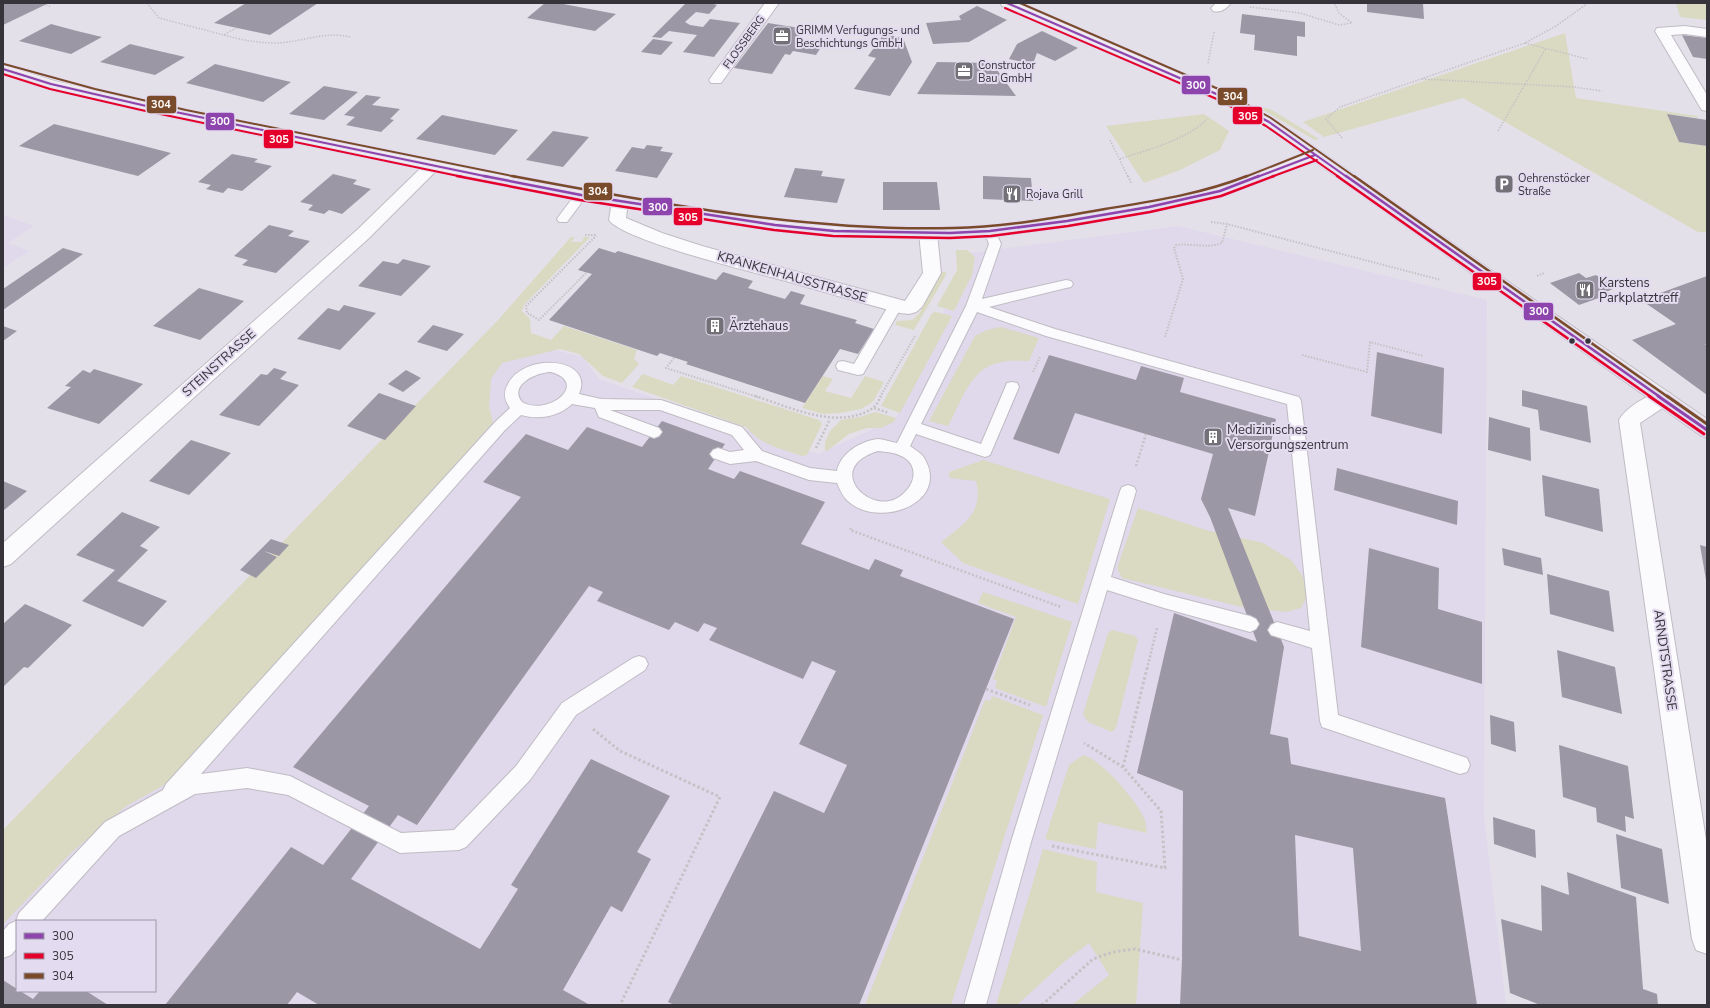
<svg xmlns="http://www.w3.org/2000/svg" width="1710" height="1008" font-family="'Nunito Sans',sans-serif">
	<rect width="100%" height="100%" fill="#e4e0ea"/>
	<!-- built -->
	<path fill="#e0d8eb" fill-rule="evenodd" d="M3,215L34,226L8,243L29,251L3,268Z
		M1178,226L1487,300L1484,815L1506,1005H3V856L488,343L538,346L583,357L599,379L818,454L895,419L970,253ZM17,921H155V991H17Z"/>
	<!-- green -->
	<path fill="#d9dac1" d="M1676,3H1707V20L1680,17Z
		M1565,33L1576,98L1697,116L1698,118L1668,114L1679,142L1707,146V232H1698L1463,98L1324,137L1303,122Z
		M1254,105L1272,110L1319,139L1315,140Z
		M1204,114L1229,131L1220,150L1180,170L1144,183L1106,126Z
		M571,237H574L572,242H582L584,237H590L524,305L522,311L530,319L531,333L551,340L564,326L637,350L634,359L639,364L622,383L603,376L579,354L560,349L502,363L491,379L489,407L493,422L189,771L125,807L72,852L3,924V830L499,319Z
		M956,250H967L975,257L972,275L954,311L937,306L957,270Z
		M942,272H946V275L914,330L895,325L897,321L912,320L919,314Z
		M936,312L952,316L900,413L881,406L932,313Z
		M1001,327L1039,338L1029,361C974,356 970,384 948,426L929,421L975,336L987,330Z
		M643,374L673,385L681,376L819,420L822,424L807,455L802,456C779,448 762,446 746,427L632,387Z
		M823,376L833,379L825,391L851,398L865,376L884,382L873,402L861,409L840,413L823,414L802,408Z
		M875,412L896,418L894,422L881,428H867L849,434L827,451L825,450V442L830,431L841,420L860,417Z
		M983,460L1110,499L1078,604L963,563L941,542C963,525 984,513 976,481L949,478V472Z
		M1138,508L1206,530L1263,543L1291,560L1302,575L1308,595L1301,608L1286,612L1242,607L1122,578L1117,568Z
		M983,592L1072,622L1046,707L995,688L997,681L993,679L1016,617L978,603Z
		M1112,630L1135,636L1138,640L1116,728L1112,732L1088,722L1083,714L1108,633Z
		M992,696L1043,715L951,1005H865L985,700L990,701Z
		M1083,755C1102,760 1136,800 1144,818C1146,822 1146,828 1147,833L1098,822L1096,849L1045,839L1069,765Z
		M1043,849L1097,862L1096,892L1143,903L1136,1005H1072L1109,975L1089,943L1065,961L1017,1005H996Z"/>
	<!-- building -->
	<path fill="#9c97a4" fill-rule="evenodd" d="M3,3H49L3,25Z
		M246,3H318L270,35L214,23Z
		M545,3H558L616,14L595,31L527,18Z
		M686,3H710L717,5L709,14L696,12L685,22L690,25L703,27L710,19L740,23L714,57L683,52L697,35L669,31L661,38L652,37Z
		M1367,3H1423L1424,19L1367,12Z
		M977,6L1007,20L969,42L933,44L926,23L961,20L959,16Z
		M1242,14L1305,22V37L1297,36V56L1254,50L1255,35L1240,33Z
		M768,23L806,29L797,39L800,40L795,46L804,47L806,44L821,47L816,55L793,51L790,55L785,54L772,74L734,68Z
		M51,24L77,31L102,37L71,54L19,41Z
		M1042,31L1078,48L1055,61L1037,53L1033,64L1009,59L1017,44Z
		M884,34L903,38L912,62L890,96L854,89L876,58L868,56Z
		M1682,35L1707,38V59L1693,57Z
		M653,39L673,42L661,55L641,52Z
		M130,44L159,51L185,57L155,75L100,62Z
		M937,62L992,63L1016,96L917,94Z
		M215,64L265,76L291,82L263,102L186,83Z
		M324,86L358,92L324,120L289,114Z
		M366,95L381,97L372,105L400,109L390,119L394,120L381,132L346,125L355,117L344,115Z
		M1667,114L1707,120V146L1679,142Z
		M442,115L518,130L495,155L416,139Z
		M54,124L140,145L171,153L138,176L19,146Z
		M553,131L589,137L563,167L526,160Z
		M647,145L663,147L660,151L673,153L657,178L615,171L632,147L644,149Z
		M232,154L258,159L254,162L272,166L242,191L228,188L223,193L206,189L211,185L198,182Z
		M795,168L823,171L821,176L845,179L837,203L784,197Z
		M333,174L357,180L353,184L371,189L342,214L329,210L324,214L308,210L313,205L300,202Z
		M983,176L1031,178L1033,201L983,199Z
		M883,182H937L940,210H883Z
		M269,225L294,231L288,236L310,241L276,273L242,265L248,260L234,256Z
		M63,248L83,254L3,310V289Z
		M599,248L615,253L618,251L716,280L723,272L753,281L748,288L785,299L791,291L805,295L800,304L857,320L855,323L874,329L858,354L840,349L805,403L686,364L688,362L660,353L657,356L549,320L592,274L578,270Z
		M403,259L431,266L401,296L358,286L383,261L398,264Z
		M1579,273L1586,278L1596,275L1615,288L1606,292L1610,294L1579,305L1550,283Z
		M1707,276V344H1705L1707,346V395L1632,340L1676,324L1641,300Z
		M199,288L244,301L200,340L153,326Z
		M344,305L376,313L340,350L297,339L328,308L339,311Z
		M433,325L464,334L447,351L417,342Z
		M3,326L17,331L3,341Z
		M1377,352L1444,368L1442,434L1371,416Z
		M1049,355L1136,380L1141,366L1184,378L1180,392L1276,419L1255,516L1228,508L1284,647L1270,734L1288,738L1291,764L1445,798L1477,1005H1180L1182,960L1183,791L1137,773L1174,613L1257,642L1210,517L1201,499L1213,454L1075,413L1059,454L1013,439ZM1295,835L1353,848L1361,951L1299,936Z
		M274,368L287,372L280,379L299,385L259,426L219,415L261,374L267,375Z
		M94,369L143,384L99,424L47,408L71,387L65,386L83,370L90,373Z
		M406,370L421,378L403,392L388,384Z
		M1522,390L1587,406L1591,443L1540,430L1538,410L1522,406Z
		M379,393L416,406L385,440L347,426Z
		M1489,417L1530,428L1531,461L1488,450Z
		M662,421L725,444L708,469L734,479L740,471L825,502L801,544L869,570L875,559L903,570L900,576L1014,619L859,1005H674L668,1002L774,791L824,813L847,765L799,744L836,671L812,661L803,679L709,640L717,628L704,623L698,632L675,622L669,630L597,601L603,592L589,586L417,825L398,815L351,879L480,949L518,889L511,885L591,759L670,796L637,852L651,859L622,912L611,906L563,990L590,1005H319L297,992L287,1005H165L291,847L323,865L369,806L293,767L521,497L483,482L526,434L568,450L587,427L642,447Z
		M191,440L231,453L189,495L149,481Z
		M1337,468L1458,501L1457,525L1334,490Z
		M1542,475L1599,489L1603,532L1545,516Z
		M3,481L27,491L3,511Z
		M122,512L160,527L140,546L148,550L117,581L167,601L143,627L82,601L115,570L76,555Z
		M271,539L289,545L279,556L264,551L277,557L256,578L240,570Z
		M1700,545L1707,547V580H1706Z
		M1369,548L1439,568L1438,609L1482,622V684L1361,647Z
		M1502,548L1541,558L1543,575L1504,565Z
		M1547,574L1609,591L1614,632L1550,614Z
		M25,604L72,625L28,668L24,667L3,687V624Z
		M1557,650L1615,667L1622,714L1562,697Z
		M1490,715L1514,722L1516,752L1491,744Z
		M1559,745L1628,766L1634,819L1625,816L1626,832L1597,822L1596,808L1563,797Z
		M1493,817L1535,830L1536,858L1494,844Z
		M1616,834L1662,849L1669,904L1621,888Z
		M1567,872L1636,897L1643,989L1657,994L1658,1005H1540L1510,993L1501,919L1542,931L1541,885L1569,895Z
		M3,980L17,989V991H20L33,999L40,991H86L108,1005H3Z"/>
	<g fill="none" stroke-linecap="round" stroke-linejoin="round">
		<!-- lane casing -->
		<g stroke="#bfbcc4" stroke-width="2">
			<path id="lane" d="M581,191L585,192L587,195L585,198L567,222H559L557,219L559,216L577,192Z
				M990,227L994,228L1001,244L982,299L1066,280L1071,281L1073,284L1071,287L1066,288L989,307L1055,329L1299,397L1301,401L1338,715L1467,758L1470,765L1467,772L1460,774L1322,727L1320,721L1312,648L1271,635L1268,630L1271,625L1277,622L1310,631L1287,404L1046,336L977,312L921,424L981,444L1007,383L1012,382L1017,383L1019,387L990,455L985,457L916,434L910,446C914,449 919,452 922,455C925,458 926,462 928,466C942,506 878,527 849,502C843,497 840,490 837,483L809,480L756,461L730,464L713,458L710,454L713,450L718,448L730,452L744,450L732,435L660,410H610L659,428L662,432L659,436L654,438L599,417L595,408L572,404C558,417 539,420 521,415L505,430L201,774L247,768L290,776L401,833L454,830L516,766L562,703L633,658L639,656L645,658L648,664L645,670L576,715L530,780L466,847L459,850L400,853L288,795L247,788L195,794L119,836L42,921H17V948L11,955L3,958V931L9,924L16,921L19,913L105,822L163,790L166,784L495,422L510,408C504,400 503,393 508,384C524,352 595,357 579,394L601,399L661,400L742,427L762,451L810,468L837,471C840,454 860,441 878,439C883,439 891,442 897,443L966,306L989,244L984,231ZM551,372C590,383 548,417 522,402C508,385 537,372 551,372ZM878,451C885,452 893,452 899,455C918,462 917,481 904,493C876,522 819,469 878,451Z
				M895,301L900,303L902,306L863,374L858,375L838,370L836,366L838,362L843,361L854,364L890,303Z
				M1128,485L1134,487L1136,491L1111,577L1164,594L1250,616L1256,619L1259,624L1256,629L1250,632L1164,608L1107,590L1031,842L986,1005H964L1011,842L1120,491L1122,487Z"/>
		</g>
		<!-- street casing -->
		<g stroke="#bfbcc4" stroke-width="2">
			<path id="street" d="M765,3H779L721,83H711L709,80Z
				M1216,3H1231C1226,9 1221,13 1213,11L1211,8Z
				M1685,26L1707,29V37L1685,34L1671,35L1707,95V111L1702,110L1700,107L1655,31L1657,28Z
				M432,161L438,163L440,166L438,169L369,238L11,564L3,567V543L357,230L426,163Z
				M620,196L626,197L628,201L626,218L662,233L702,246L905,301L923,273L919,233L922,229L928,228L934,229L937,233L941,273L922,307L916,312L909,314L900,313C862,303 824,292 786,281C756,273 622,240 609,220L612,201L614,197Z
				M1472,259L1478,261L1510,283L1513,287L1510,291C1495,295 1478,278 1466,269L1463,265L1466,261Z
				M1663,391L1670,393L1673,398L1670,403L1640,423L1707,846V954L1696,950L1692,939L1619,420C1627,406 1648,395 1663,391Z"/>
		</g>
		<!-- secondary casing -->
		<g stroke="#bfbcc4" stroke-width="2">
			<path id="secondary" d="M1000,3H1018L1226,93L1274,119L1478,261L1481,265L1478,269L1472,271L1466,269L1314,161C1285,172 1256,185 1226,194C1190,206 1151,212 1114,218C1072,225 1030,233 988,236C884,244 782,231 680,215C576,199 473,179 370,158C247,132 122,111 3,74V65L55,81L142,101L432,161L581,190L775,220L834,226L950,228L990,226L1067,216L1149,202L1215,187L1304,154L1264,125L1216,99L1002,6Z
				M1504,281L1510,283L1707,419V438L1700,435L1498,291L1495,287L1498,283Z"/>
		</g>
		<!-- path-far3 -->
		<path stroke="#c4c2c5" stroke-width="1.5" stroke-dasharray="1.5 1.5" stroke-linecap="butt" d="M147,3L159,18L224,35L236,28
			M46,5L51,7
			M1250,7L1300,13L1339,25L1352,23L1339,13L1334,3
			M224,35C241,40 258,43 277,43C303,42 323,31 351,37
			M1525,43L1587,59
			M1208,63L1214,32
			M1422,79L1574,87L1602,91
			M1498,131L1546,48
			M1342,138L1326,119L1340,107L1525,43L1556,26L1588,3
			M1110,140L1128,177
			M1120,159C1149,149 1185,141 1207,119"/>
		<!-- path-far2 -->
		<path stroke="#c4c2c5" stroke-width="2" stroke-dasharray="1.5 1.5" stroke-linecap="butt" d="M1128,176L1131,183
			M1211,222L1227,224L1441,280
			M585,235H596
			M586,273L539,320L527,313L526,306L596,236
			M1537,276L1544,273
			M1165,337L1183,279L1174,248L1176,245C1192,243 1207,249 1222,243L1227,224
			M1302,355L1367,372L1370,342L1423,356
			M674,358L666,368L758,397
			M1033,372L1040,357
			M880,397L915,336"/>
		<!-- path-far1 -->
		<path stroke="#c4c2c5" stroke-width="2.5" stroke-dasharray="2 2" stroke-linecap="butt" d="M755,396C790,407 838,431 873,408C876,406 879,400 881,396
			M874,408L889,413
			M816,448L830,419
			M1136,466L1146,434
			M851,528L850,530L1061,607
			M1147,669L1157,628"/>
		<!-- path -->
		<path stroke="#c4c2c5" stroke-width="3" stroke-dasharray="2.5 2.5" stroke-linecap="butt" d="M986,689L1030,705
			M593,729L620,751L720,797L620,1005
			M1123,767L1147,668
			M1052,846L1165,868L1161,811L1123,767L1084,743
			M1042,1005L1093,959L1113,952L1135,949L1182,960"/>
		<!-- lane -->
		<use href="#lane" fill="#fbfafc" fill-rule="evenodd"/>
		<!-- street -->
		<use href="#street" fill="#fbfafc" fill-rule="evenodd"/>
		<!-- secondary -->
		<use href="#secondary" fill="#f4f0ef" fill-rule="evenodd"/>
		<!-- bus-1-far2 casing -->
		<g stroke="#e3dbef" stroke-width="4">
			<path id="bus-1-far2" d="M1007,3L1221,96L1269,122L1347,177
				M3,69L51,84L142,105L489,177
				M1257,177L1315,155"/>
		</g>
		<!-- bus-1-far1 casing -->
		<g stroke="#e3dbef" stroke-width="5">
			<path id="bus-1-far1" d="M484,176L581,195L775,225L834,231L950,233L990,231L1067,221L1149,207L1220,191L1259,176
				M1346,176L1660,397"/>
		</g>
		<!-- bus-1 casing -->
		<g stroke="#e3dbef" stroke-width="6">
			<path id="bus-1" d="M1658,396L1707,430"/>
		</g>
		<!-- bus-2-far2 casing -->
		<g stroke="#e3dbef" stroke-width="4">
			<path id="bus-2-far2" d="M1005,8L1219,100L1266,126L1339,177
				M3,74L50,89L141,110L463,177
				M1271,177L1317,160"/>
		</g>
		<!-- bus-2-far1 casing -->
		<g stroke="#e3dbef" stroke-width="5">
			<path id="bus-2-far1" d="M457,176L580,200L774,230L833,236L950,238L991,236L1068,226L1150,212L1221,196L1274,176
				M1337,176L1651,397"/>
		</g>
		<!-- bus-2 casing -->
		<g stroke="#e3dbef" stroke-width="6">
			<path id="bus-2" d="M1649,396L1704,434"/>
		</g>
		<!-- bus-3-far2 casing -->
		<g stroke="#e3dbef" stroke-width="4">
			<path id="bus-3-far2" d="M1020,3L1223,91L1271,118L1355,177
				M4,64L95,89L186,110L517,177
				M1245,177L1313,150"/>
		</g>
		<!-- bus-3-far1 casing -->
		<g stroke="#e3dbef" stroke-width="5">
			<path id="bus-3-far1" d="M512,176C655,203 808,232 953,228C1004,227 1055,218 1105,209C1154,201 1201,194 1247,176
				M1354,176L1668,397"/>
		</g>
		<!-- bus-3 casing -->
		<g stroke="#e3dbef" stroke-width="6">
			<path id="bus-3" d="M1667,396L1707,424"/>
		</g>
		<!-- bus-1-far2 -->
		<use href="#bus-1-far2" stroke="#8e44ad" stroke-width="2"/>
		<!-- bus-1-far1 -->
		<use href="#bus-1-far1" stroke="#8e44ad" stroke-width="2.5"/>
		<!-- bus-1 -->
		<use href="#bus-1" stroke="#8e44ad" stroke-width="3"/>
		<!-- bus-2-far2 -->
		<use href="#bus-2-far2" stroke="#e4002b" stroke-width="2"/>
		<!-- bus-2-far1 -->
		<use href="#bus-2-far1" stroke="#e4002b" stroke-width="2.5"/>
		<!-- bus-2 -->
		<use href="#bus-2" stroke="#e4002b" stroke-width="3"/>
		<!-- bus-3-far2 -->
		<use href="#bus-3-far2" stroke="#7a4b2a" stroke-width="2"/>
		<!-- bus-3-far1 -->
		<use href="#bus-3-far1" stroke="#7a4b2a" stroke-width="2.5"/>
		<!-- bus-3 -->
		<use href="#bus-3" stroke="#7a4b2a" stroke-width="3"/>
	</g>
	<!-- icons -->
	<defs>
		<g id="office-square" transform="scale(1)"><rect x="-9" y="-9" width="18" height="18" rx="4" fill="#737078" stroke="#e3dbef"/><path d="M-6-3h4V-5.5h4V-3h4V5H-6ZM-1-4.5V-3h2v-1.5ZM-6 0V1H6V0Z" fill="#fff"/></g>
		<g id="parking-square" transform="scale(1)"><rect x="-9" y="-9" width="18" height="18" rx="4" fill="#737078" stroke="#e3dbef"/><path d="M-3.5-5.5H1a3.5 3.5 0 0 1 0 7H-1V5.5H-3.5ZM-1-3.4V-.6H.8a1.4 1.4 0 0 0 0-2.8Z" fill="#fff"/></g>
		<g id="restaurant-square" transform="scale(1)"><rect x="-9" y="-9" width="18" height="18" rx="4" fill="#737078" stroke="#e3dbef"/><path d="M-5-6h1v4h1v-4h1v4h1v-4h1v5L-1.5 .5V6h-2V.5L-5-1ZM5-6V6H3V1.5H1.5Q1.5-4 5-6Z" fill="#fff"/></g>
		<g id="building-square" transform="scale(1)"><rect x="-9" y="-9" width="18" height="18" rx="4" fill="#737078" stroke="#e3dbef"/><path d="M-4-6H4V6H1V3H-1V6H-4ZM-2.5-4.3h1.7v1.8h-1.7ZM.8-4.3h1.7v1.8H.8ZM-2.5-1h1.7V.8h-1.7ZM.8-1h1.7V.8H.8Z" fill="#fff"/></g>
	</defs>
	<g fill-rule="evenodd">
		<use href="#office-square" x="782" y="36"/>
		<use href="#office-square" x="964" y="71"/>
		<use href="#parking-square" x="1504" y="184"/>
		<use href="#restaurant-square" x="1012" y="194"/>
		<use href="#restaurant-square" x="1585" y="290"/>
		<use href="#building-square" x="715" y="326"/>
		<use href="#building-square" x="1213" y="437"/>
	</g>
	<!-- markers -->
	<g fill="#36333a" stroke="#e3dbef" stroke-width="1.5">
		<circle cx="1572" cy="341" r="3.5"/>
		<circle cx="1588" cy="341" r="3.5"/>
	</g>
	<g text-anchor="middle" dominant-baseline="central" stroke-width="4" stroke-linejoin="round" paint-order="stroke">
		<!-- far-poi labels -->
		<g font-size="11" fill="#36333a" stroke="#e3dbef" text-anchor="start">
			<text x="796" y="30">GRIMM Verfugungs- und<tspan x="796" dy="13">Beschichtungs GmbH</tspan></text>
			<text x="978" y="65">Constructor<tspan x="978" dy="13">Bau GmbH</tspan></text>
			<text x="1518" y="178">Oehrenstöcker<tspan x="1518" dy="13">Straße</tspan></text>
			<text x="1026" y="194">Rojava Grill</text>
		</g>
		<!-- far-street labels -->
		<g font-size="11" fill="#36333a" stroke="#e3dbef">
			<text transform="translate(744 42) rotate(-54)">FLOSSBERG</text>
		</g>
		<!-- street labels -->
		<g font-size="13" fill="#36333a" stroke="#e3dbef">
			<text transform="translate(792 277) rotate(16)">KRANKENHAUSSTRASSE</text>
			<text transform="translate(219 363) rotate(-42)">STEINSTRASSE</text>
			<text transform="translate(1665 660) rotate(82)">ARNDTSTRASSE</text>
		</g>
		<!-- poi labels -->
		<g font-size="13" fill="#36333a" stroke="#e3dbef" text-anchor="start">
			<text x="1599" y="283">Karstens<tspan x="1599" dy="15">Parkplatztreff</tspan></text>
			<text x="729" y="326">Ärztehaus</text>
			<text x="1227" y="430">Medizinisches<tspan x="1227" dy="15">Versorgungszentrum</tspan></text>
		</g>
	</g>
	<g stroke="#e3dbef" stroke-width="1.5">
		<rect x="1181" y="75" width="30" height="20" rx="4" fill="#8e44ad"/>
		<rect x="1217" y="87" width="31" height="19" rx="4" fill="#7a4b2a"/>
		<rect x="146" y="95" width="31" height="19" rx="4" fill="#7a4b2a"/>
		<rect x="1232" y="106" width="31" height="19" rx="4" fill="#e4002b"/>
		<rect x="205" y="112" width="30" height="19" rx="4" fill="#8e44ad"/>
		<rect x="263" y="129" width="31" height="20" rx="4" fill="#e4002b"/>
		<rect x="583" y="182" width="30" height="19" rx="4" fill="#7a4b2a"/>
		<rect x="642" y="197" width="31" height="19" rx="4" fill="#8e44ad"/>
		<rect x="673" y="207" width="30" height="19" rx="4" fill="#e4002b"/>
		<rect x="1472" y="272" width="30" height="19" rx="4" fill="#e4002b"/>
		<rect x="1523" y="302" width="31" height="19" rx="4" fill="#8e44ad"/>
	</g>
	<g font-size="11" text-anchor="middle" font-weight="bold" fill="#fff">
		<text x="1196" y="89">300</text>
		<text x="1233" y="100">304</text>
		<text x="161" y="108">304</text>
		<text x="1248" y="120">305</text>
		<text x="220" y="125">300</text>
		<text x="279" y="143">305</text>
		<text x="598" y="195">304</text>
		<text x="658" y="211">300</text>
		<text x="688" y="221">305</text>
		<text x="1487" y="285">305</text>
		<text x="1539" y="315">300</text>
	</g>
	<!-- border -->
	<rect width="1710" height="1008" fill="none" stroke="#36333a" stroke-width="8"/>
	<!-- legend -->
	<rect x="16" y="920" width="140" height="72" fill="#e3dbef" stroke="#9e98a7"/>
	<rect x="24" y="933" width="20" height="6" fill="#8e44ad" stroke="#9e98a7"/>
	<text x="52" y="940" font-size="12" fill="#36333a">300</text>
	<rect x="24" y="953" width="20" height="6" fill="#e4002b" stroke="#9e98a7"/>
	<text x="52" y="960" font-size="12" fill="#36333a">305</text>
	<rect x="24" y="973" width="20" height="6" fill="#7a4b2a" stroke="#9e98a7"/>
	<text x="52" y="980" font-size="12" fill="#36333a">304</text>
</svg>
